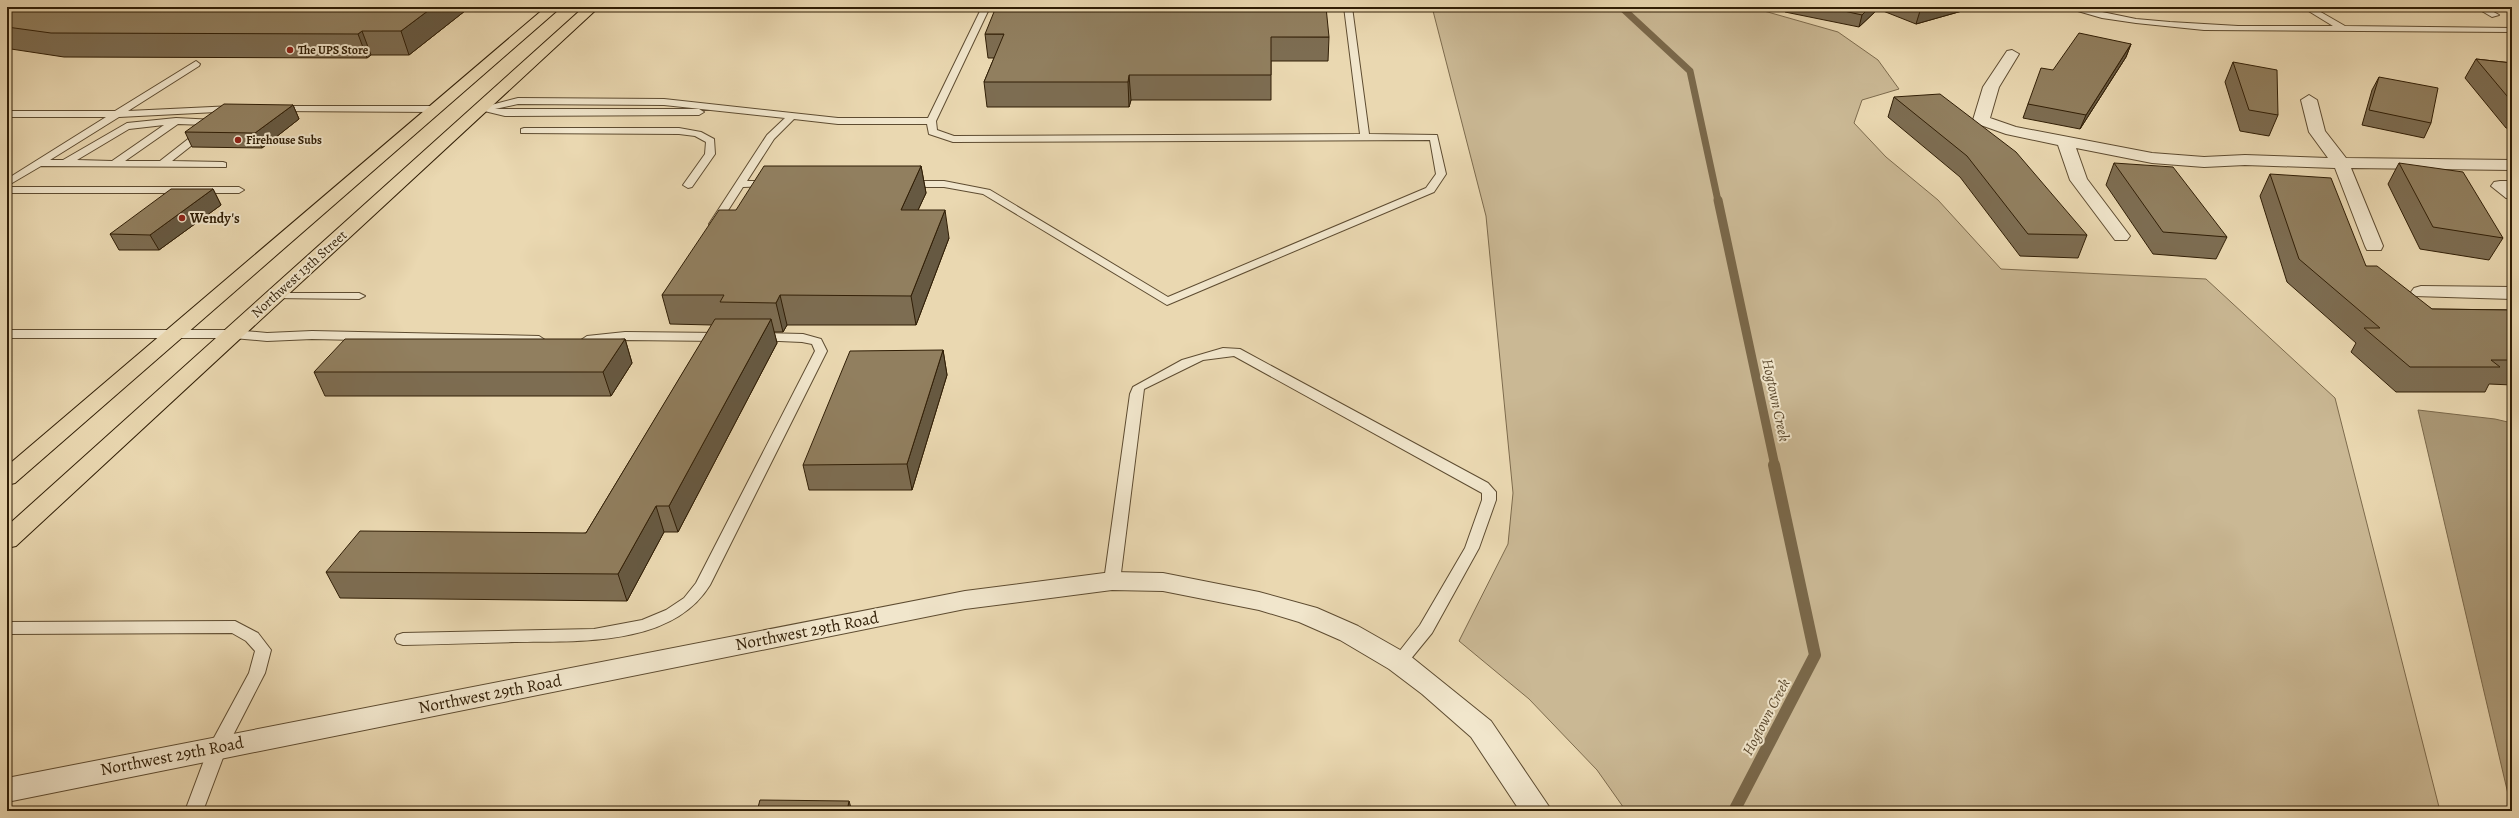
<svg xmlns="http://www.w3.org/2000/svg" width="2519" height="818" font-family="Alegreya,serif">
	<rect width="100%" height="100%" fill="#ead8b1"/>
	<filter id="stains"><feTurbulence type="fractalNoise" baseFrequency=".005" numOctaves="4"/><feColorMatrix values="0 0 0 0 .2 0 0 0 0 .09 0 0 0 0 .02 0 0 0 .5 -.17"/></filter>
	<radialGradient id="worn" r=".72"><stop offset=".6" stop-color="#630" stop-opacity="0"/><stop offset="1" stop-color="#630" stop-opacity=".3"/></radialGradient>
	<!-- green -->
	<path fill="#cab894" stroke="#7d6b4d" d="M1432,7H1750L1838,32L1878,60L1899,89L1862,100L1854,123L1886,157L1938,200L2001,269L2206,279L2335,398L2440,811H1626L1597,770L1529,699L1459,641L1508,544L1513,493L1486,216Z"/>
	<!-- water -->
	<path fill="#ab9977" stroke="#7a684a" d="M2418,410L2495,419L2512,423V811Z"/>
	<g fill="none" stroke-linecap="round" stroke-linejoin="round">
		<!-- stream-far2 -->
		<path stroke="#7a684a" stroke-width="7" d="M1621,7L1690,71L1718,201"/>
		<!-- stream-far1 -->
		<path stroke="#7a684a" stroke-width="9" d="M1718,200L1775,466"/>
		<!-- stream -->
		<path stroke="#7a684a" stroke-width="12" d="M1734,811L1815,655L1774,465"/>
		<!-- service casing -->
		<g stroke="#5e4c31" stroke-width="2">
			<path id="service" d="M982,7H990L936,121L937,130L954,136L1360,134L1344,7H1352L1369,134L1437,135L1446,174L1434,192L1167,305L983,194L944,187H906L901,184L906,181H944L990,190L1168,297L1426,188L1436,174L1430,140L953,142L929,134L927,124H838L794,119L774,139L747,181H770L774,182V186L743,187L718,226L714,227L709,224L767,135L785,118L664,105L518,104L495,109H699L704,112L699,115L505,116L476,109L518,98L664,99L838,118H928Z
				M2064,7H2078L2136,19L2170,22L2238,26H2333L2302,7H2312L2345,26L2512,28V32L2204,30L2136,23L2102,18Z
				M2475,7H2485L2499,15L2492,17Z
				M196,61L200,64L199,66L128,111L233,106L238,109L236,111L119,117L50,160H63L127,123L176,118L215,120L220,123L172,161L223,162L226,163V167L41,166L7,186V179L106,117H7V111H115ZM178,124L206,125L160,161H125ZM164,125L112,161L77,160L129,129Z
				M277,106H435L440,109L435,112L274,111V107Z
				M524,128H679L701,132L714,139L715,154L692,187L688,188L683,185L705,154L706,142L695,136L679,134L521,133V129Z
				M7,187H239L244,190L239,193H7Z
				M275,293H359L365,296L359,299L271,298L269,296Z
				M7,330H233L267,333L312,331L539,336L545,340L539,344L312,339L267,341L233,338H7Z
				M625,332L721,333L727,337L721,341L625,340L587,344L581,340L587,336Z
				M758,333L803,334L821,339L827,351L710,585C672,647 578,641 515,642C478,643 440,644 403,645L397,643L395,639L397,635L403,633L594,629L642,620L666,610L684,598L696,583L815,351L812,344L802,342L754,340L752,337L754,334Z
				M1223,348L1240,349L1488,483L1496,492V500L1479,548L1432,633L1405,666L1399,668L1393,666L1391,662L1420,625L1465,548L1482,500V493L1234,356L1203,360L1144,389L1120,581L1117,585H1107L1104,581L1130,394L1133,387L1182,360Z
				M235,621L258,633L271,650L265,673L227,747L203,811H185L209,747L249,673L255,651L246,641L232,633L7,634V622Z"/>
		</g>
		<!-- minor casing -->
		<g stroke="#5e4c31" stroke-width="2">
			<path id="minor" d="M2012,50L2019,54L1999,87L1990,118L2016,127L2152,153L2204,157L2245,155L2328,158L2309,132L2301,100L2309,95L2317,100L2325,131L2346,158L2512,160V170L2351,168L2383,246L2381,250H2367L2365,246L2335,168L2245,165L2204,167L2152,163L2076,148L2087,179L2130,236L2127,240H2115L2070,180L2058,145L2006,134L1975,123L1973,120L1983,87L2007,51Z
				M2500,181H2512V199L2506,198L2491,186L2494,182Z
				M2421,286L2512,287V299L2414,296L2411,292L2414,288Z
				M1112,572L1163,573L1259,592L1317,608L1358,626L1409,655L1491,721L1552,811H1520L1471,737L1422,694L1389,669L1340,640L1299,622L1259,610L1163,591L1112,590L965,609L7,802V778L965,591Z"/>
		</g>
		<!-- primary casing -->
		<g stroke="#301e06" stroke-width="2">
			<path id="primary" d="M546,7H561L15,483L7,485V466Z
				M584,7H599L16,546L7,548V526Z"/>
		</g>
		<!-- service -->
		<use href="#service" fill="#f1e6cc" fill-rule="evenodd"/>
		<!-- minor -->
		<use href="#minor" fill="#f1e6cc" fill-rule="evenodd"/>
		<!-- primary -->
		<use href="#primary" fill="#ead8b1" fill-rule="evenodd"/>
	</g>
	<!-- wall -->
	<path fill="#7d6d52" stroke="#301e06" d="M7,7H470L409,55H371L367,58L64,57L11,49L7,42Z
		M1786,7H1976L1916,24L1878,9L1859,27L1785,12Z
		M985,34L1329,37L1328,61H1271V100H1131L1129,107H987L984,82L994,58H988Z
		M2131,44L2126,57L2080,129L2023,118L2028,104L2053,70Z
		M2476,59L2512,63V129L2506,128L2465,78Z
		M2233,62L2278,115L2269,136L2240,131L2225,82Z
		M2379,77L2431,123L2424,138L2362,125L2372,90Z
		M1894,97L2087,235L2078,258L2020,256L1960,177L1888,117Z
		M293,105L299,119L262,148L192,147L185,132Z
		M2114,163L2227,237L2216,259L2153,254L2106,185Z
		M2399,163L2503,238L2489,260L2420,249L2388,184Z
		M921,166L926,193L918,210L949,238L916,325H787L783,332H774L777,343L678,532H664L627,601L340,598L326,572L586,533L712,325L670,324L662,295L736,210Z
		M2270,174L2366,266L2432,309L2512,310V385L2489,384L2485,392H2396L2351,352L2356,343L2287,282L2260,196Z
		M213,189L221,205L159,250H119L110,234Z
		M625,339L632,363L611,396H325L314,372Z
		M943,350L947,375L912,490H809L803,465Z"/>
	<!-- shaded-wall -->
	<path fill="#665942" stroke="#301e06" d="M433,7H470L409,55L401,31Z
		M1870,7H1879L1878,9L1859,27L1862,15Z
		M1933,7H1976L1916,24L1920,11Z
		M362,31L371,55L367,58L358,34Z
		M2131,44L2126,57L2080,129L2086,115Z
		M1129,75L1131,100L1129,107L1128,82Z
		M293,105L299,119L262,148L255,133Z
		M921,166L926,193L905,238L901,210Z
		M213,189L221,205L159,250L150,235Z
		M945,210L949,238L916,325L911,296Z
		M780,295L787,325L783,332L776,303Z
		M771,319L777,343L678,532L669,506Z
		M625,339L632,363L611,396L603,372Z
		M943,350L947,375L912,490L907,464Z
		M656,506L664,532L627,601L618,574Z
		M849,801L852,811H847Z"/>
	<!-- building -->
	<path fill="#917f5f" stroke="#301e06" d="M7,7H433L401,31H362L358,34L51,33L7,27V22L10,21H7Z
		M996,7H1326L1329,37H1271V75H1129L1128,82H984L1004,34H985Z
		M1826,7H1870L1862,15Z
		M1910,7H1933L1920,11Z
		M2079,33L2131,44L2086,115L2028,104L2041,68L2053,70Z
		M2476,59L2512,63V102Z
		M2233,62L2277,70L2278,115L2249,110Z
		M2379,77L2438,88L2431,123L2369,110Z
		M1940,94L2016,152L2087,235L2028,234L1967,156L1894,97Z
		M224,104L293,105L255,133L185,132Z
		M2114,163L2173,167L2227,237L2163,232Z
		M2399,163L2463,172L2503,238L2433,227Z
		M764,166H921L901,210H945L911,296L780,295L776,303L720,302L724,295H662L719,210H736Z
		M2270,174L2331,178L2366,266H2377L2432,309L2512,310V360H2491L2500,367H2410L2364,328H2380L2299,259Z
		M171,189H213L150,235L110,234Z
		M715,319H771L669,506H656L618,574L326,572L360,531L586,533Z
		M345,339H625L603,372H314Z
		M943,350L907,464L803,465L850,351Z
		M760,800L849,801L847,811H757Z"/>
	<!-- markers -->
	<g fill="#8f2418" stroke="#f1e6cc" stroke-width="1.5">
		<circle cx="290" cy="50" r="4"/>
		<circle cx="238" cy="140" r="4"/>
		<circle cx="182" cy="218" r="4"/>
	</g>
	<g text-anchor="middle" dominant-baseline="central" stroke-width="4" stroke-linejoin="round" paint-order="stroke">
		<!-- far-poi labels -->
		<g font-size="12" font-weight="bold" fill="#301e06" stroke="#f1e6cc" text-anchor="start">
			<text x="298" y="50">The UPS Store</text>
			<text x="246" y="140">Firehouse Subs</text>
		</g>
		<!-- poi labels -->
		<g font-size="14" font-weight="bold" fill="#301e06" stroke="#f1e6cc" text-anchor="start">
			<text x="190" y="218">Wendy's</text>
		</g>
		<!-- street labels -->
		<g font-size="14" fill="#301e06" stroke="#f1e6cc">
			<text transform="translate(299 274) rotate(-42)">Northwest 13th Street</text>
		</g>
		<!-- water labels -->
		<g font-size="15" font-style="italic" fill="#5b492e" stroke="#f1e6cc">
			<text transform="translate(1776 400) rotate(78)">Hogtown Creek</text>
			<text transform="translate(1766 717) rotate(-62)">Hogtown Creek</text>
		</g>
		<!-- near-street labels -->
		<g font-size="17" fill="#301e06" stroke="#f1e6cc">
			<text transform="translate(807 631) rotate(-11)">Northwest 29th Road</text>
			<text transform="translate(490 694) rotate(-11)">Northwest 29th Road</text>
			<text transform="translate(172 756) rotate(-11)">Northwest 29th Road</text>
		</g>
	</g>
	<!-- margin -->
	<rect width="2519" height="818" fill="none" stroke="#ead8b1" stroke-width="24"/>
	<rect x="8" y="8" width="2503" height="802" fill="none" stroke="#301e06" stroke-width="2"/>
	<rect x="12" y="12" width="2495" height="794" fill="none" stroke="#301e06"/>
	<rect width="100%" height="100%" filter="url(#stains)"/>
	<rect width="100%" height="100%" fill="url(#worn)"/>
</svg>
